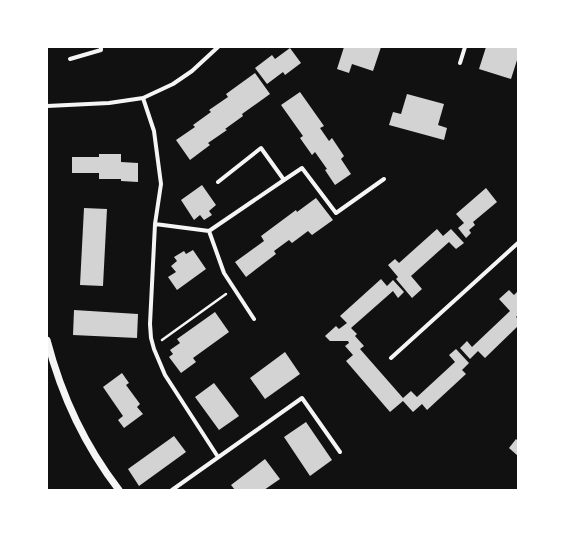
<svg xmlns="http://www.w3.org/2000/svg" width="565" height="537" font-family="'PT Sans Narrow',sans-serif">
	<rect width="100%" height="100%" fill="#111"/>
	<!-- building -->
	<path fill="#d3d3d3" d="M344,47H381L373,71L352,64L349,73L337,69Z
		M486,47H518V57L511,79L479,69Z
		M290,48L301,63L285,75L283,72L267,84L255,68L272,55L275,59Z
		M255,73L270,94L242,114L243,116L225,129L227,130L208,143L210,145L190,160L176,140L195,127L193,125L211,112L209,110L228,97L226,94Z
		M300,92L324,126L320,128L329,141L332,138L344,156L341,159L351,174L335,185L325,170L327,169L315,152L312,155L300,138L303,136L281,105Z
		M407,94L444,104L438,125L447,128L444,140L389,125L393,112L401,114Z
		M99,154H121V162L138,163V182L121,181V179H99V173H72V157H99Z
		M202,185L216,205L209,211L212,215L204,220L200,215L194,220L181,200Z
		M486,188L497,202L473,222L475,225L469,230L471,233L466,238L458,228L464,223L456,214Z
		M316,198L333,220L312,235L308,231L292,243L289,240L274,251L276,254L246,277L235,262L264,241L261,236L296,210L297,212Z
		M84,208L107,209L103,286L80,285Z
		M437,229L443,236L451,229L464,243L456,249L449,242L411,276L422,289L412,298L396,279L398,277L388,265L395,259L399,263Z
		M193,250L206,269L177,290L168,277L176,272L171,266L177,261L174,257L184,251L186,254Z
		M381,279L387,286L393,280L404,292L398,298L393,291L351,328L357,334L355,336L364,346L360,349L403,398L411,391L417,397L455,362L449,355L456,349L469,363L462,370L466,374L427,410L422,404L413,412L403,401L390,412L346,361L353,355L345,346L349,343L348,341H330L325,336L336,326L339,329L347,323L340,316Z
		M509,290L514,295L518,291V315L516,317L518,319V326L485,358L478,351L470,359L460,348L467,341L472,347L510,311L499,299Z
		M74,310L138,314L137,338L73,335Z
		M215,312L229,332L193,358L196,362L181,373L169,357L173,354L170,350L180,343L177,339Z
		M285,352L300,374L265,399L250,378Z
		M122,373L129,383L126,385L140,404L137,407L143,414L124,428L118,420L123,416L103,387Z
		M214,383L239,416L219,430L195,397Z
		M306,422L332,460L310,476L284,437Z
		M174,436L186,452L139,486L128,469Z
		M516,439L518,441V456L509,448Z
		M265,459L280,479L264,490H235L231,485Z"/>
	<g fill="none" stroke-linecap="round" stroke-linejoin="round">
		<!-- path -->
		<path stroke="#f5f5f5" stroke-width="2.5" d="M162,340L226,294"/>
		<!-- minor -->
		<path stroke="#f5f5f5" stroke-width="4" d="M70,59L101,50V47
			M460,63L465,47
			M143,98L154,131L161,184L155,224L150,324L151,338L154,349L165,375L218,457
			M47,106L109,103L143,98L173,84L192,71L218,47
			M284,180L302,168L336,213L384,179
			M155,224L209,231L284,180L261,148L218,182
			M209,231L224,273L254,319
			M391,358L518,243
			M172,490L302,398L340,452"/>
		<!-- tertiary -->
		<path stroke="#f5f5f5" stroke-width="7" d="M47,340C61,394 85,446 119,490"/>
	</g>
	<!-- border -->
	<rect width="565" height="537" fill="none" stroke="#ffffff" stroke-width="96"/>
</svg>
